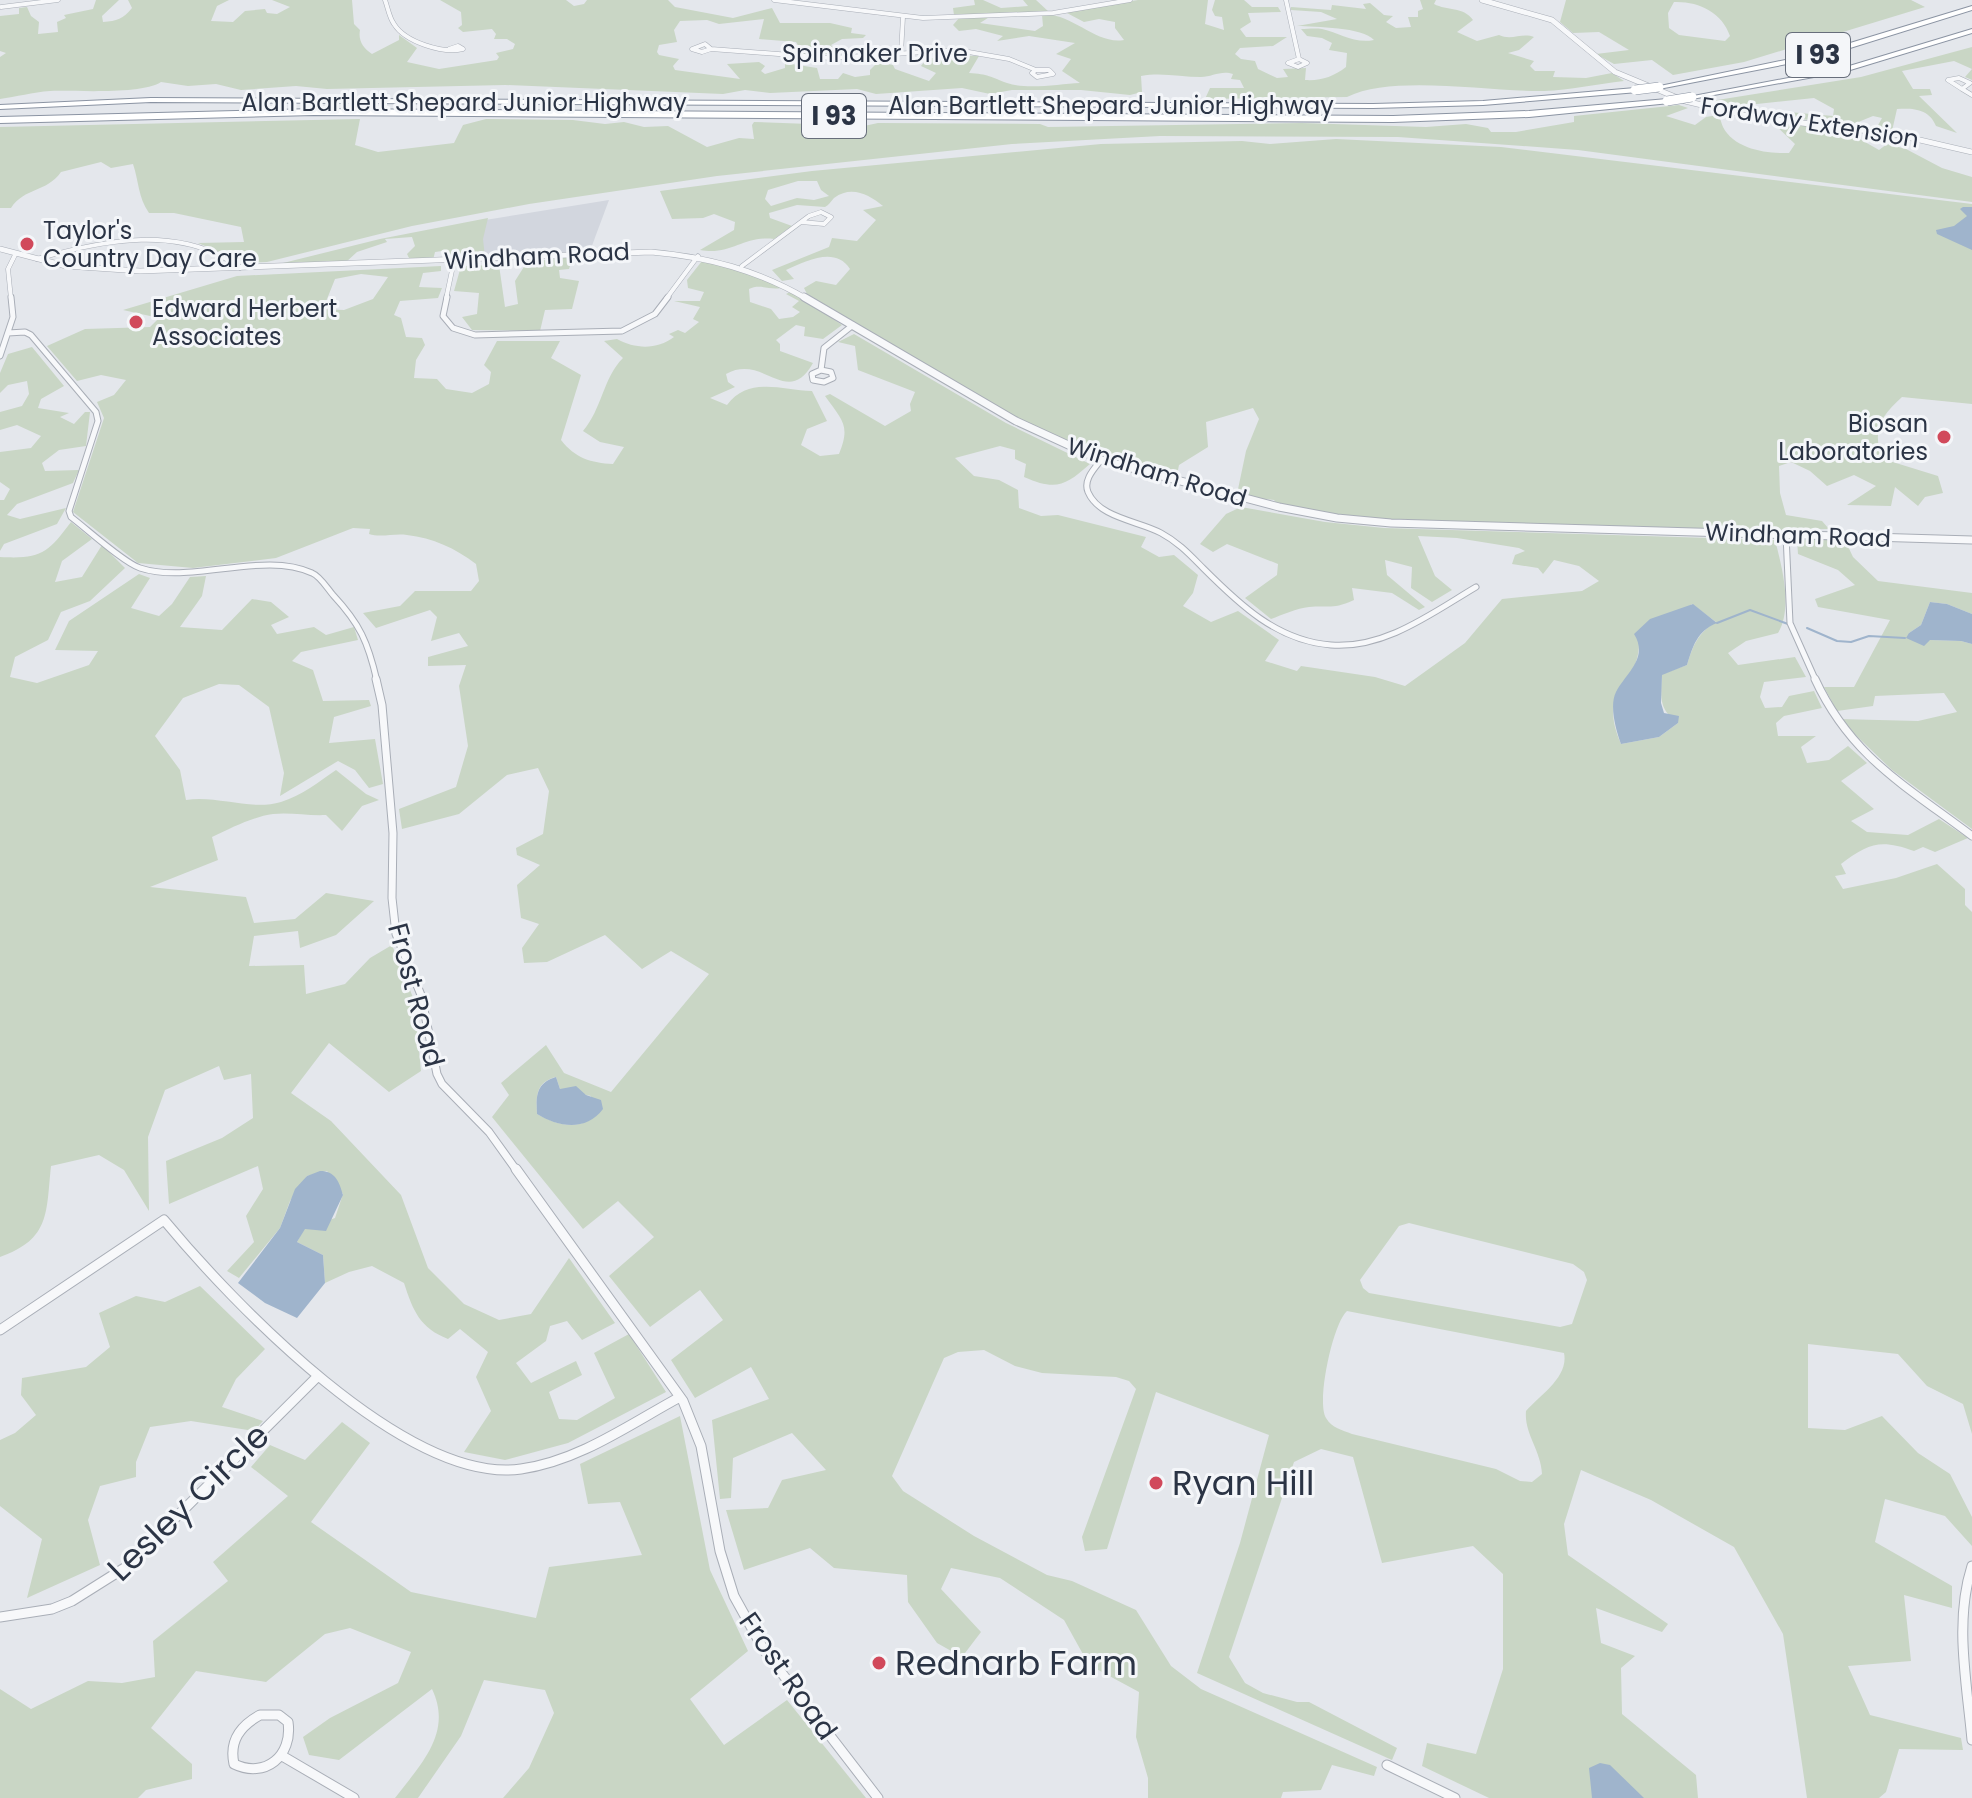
<svg xmlns="http://www.w3.org/2000/svg" width="1972" height="1798" font-family="Poppins,sans-serif">
	<rect width="100%" height="100%" fill="#e4e7ec"/>
	<!-- built -->
	<path fill="#d2d6de" d="M609,200L590,251L467,259L479,221Z"/>
	<!-- green -->
	<path fill="#c9d6c5" fill-rule="evenodd" d="M96,0H119L102,16L103,22C117,21 123,19 132,8L128,0H229L217,6L211,21L233,22L245,11L265,9L267,13L277,14L290,7L272,0H352L354,24L360,30C358,41 363,48 372,54L399,40V35L417,48L407,62L439,69L497,60L499,57L496,53L513,49L515,44L507,39H494L496,34L492,29L463,32L458,28L462,25L461,12L440,0H566L574,6L584,4L587,0H668L675,7L733,18L772,8L780,23H830L852,28L851,33L866,35L863,38L842,39L831,45L839,54H803L796,42L759,39L764,19L719,24L707,20L680,21L674,30L677,42L659,45L657,52L659,55L679,59L673,66L675,70L740,79L727,64L759,62L765,66L761,71L765,74L785,68V63L817,68L820,79H838L843,73L855,77L870,75V70L878,62L893,65L895,69L929,81L936,73L921,66C928,56 935,57 946,59L947,55L979,56L969,73C988,74 991,77 1007,83C1027,90 1059,84 1080,83L1062,71L1071,59L1056,54L1075,43L1029,36L997,41L1003,36L976,29L959,31L953,25L960,17L991,16L980,23L1035,31L1043,26L1042,15C1072,12 1095,45 1124,40L1115,28V22L1099,19L1084,22L1065,12L1138,0H1208L1205,24L1224,30L1222,17L1215,16L1212,10L1215,0H1244L1252,7H1278L1281,12L1248,13L1251,22L1240,29L1246,37H1287L1273,46L1240,48L1235,54L1241,59L1255,61L1258,69L1277,78L1288,77L1283,69L1306,68L1305,80C1321,81 1333,77 1346,67L1347,53L1329,50L1332,43L1322,38L1307,36L1301,29C1307,29 1315,28 1322,29C1340,33 1354,44 1374,40C1363,27 1315,27 1297,26L1337,19L1321,12L1291,10V7L1331,10L1332,5L1366,9L1363,4L1370,3L1384,15L1393,16L1386,22L1396,28L1411,27L1408,17H1418V11L1423,9L1420,0H1436L1434,4C1447,11 1463,6 1473,20L1457,32L1477,41L1499,35C1512,41 1522,32 1534,37L1519,50L1508,53L1534,61L1530,66L1535,71H1555L1553,77L1586,78L1612,73L1624,81C1597,84 1570,90 1544,91C1489,92 1393,74 1347,97L1205,99L1210,88H1244L1240,80L1231,79L1233,74C1221,70 1212,77 1201,77C1181,77 1161,72 1141,76L1142,92L1130,95L1081,90H1012L990,94L962,88L876,94L857,89L770,93L745,90L723,94L505,85L327,89L296,86L241,90L216,84L188,86L161,82C141,95 76,90 50,91C33,92 16,97 0,99V57L6,53L0,51V16L19,14V8L27,7L31,16L39,22L38,34L58,32L57,22L66,18L64,15L93,9Z
		M974,0H983L1001,8L1028,6L1023,0H1036L1049,12L954,15L953,8L975,5Z
		M1566,0H1911L1925,7L1744,62L1673,75L1652,60L1614,64L1596,54L1629,50L1599,32L1573,33L1560,22ZM1674,2C1698,1 1722,12 1730,36L1725,41L1679,35L1669,28L1668,13Z
		M1972,47V80L1965,77L1972,69L1954,61L1902,71L1913,89H1930L1932,95L1919,96L1957,133L1936,126C1929,109 1914,108 1897,109L1892,131L1876,129L1882,118L1873,116L1851,125L1750,113L1777,111L1833,116L1834,109L1814,98L1729,107L1711,101L1861,77Z
		M1679,105L1688,108L1666,116L1695,125L1706,117L1718,115C1721,119 1721,123 1723,127C1734,149 1767,154 1789,153L1795,144L1772,122L1844,130L1879,150L1887,144L1906,149L1942,168L1972,177V202L1578,150L1398,137L1160,136L1012,144L717,176L529,204L412,226L267,262L245,263L198,243L244,242L241,227L174,213H149C138,197 139,182 133,164L111,168L101,162L61,172C46,193 25,187 11,208H0V127L360,119L355,145L378,152L454,143L463,125L486,119L573,120L605,124L624,122L644,127L668,126L707,147L739,138L754,139L752,125L754,122L864,126L878,123L1040,124L1048,127L1302,123L1426,127L1466,124L1488,128L1491,132H1516L1574,122V116Z
		M1336,139L1501,147L1972,204V404L1902,397C1881,416 1871,431 1883,459L1938,476L1943,493L1925,497L1918,506L1895,487L1891,506L1847,505L1876,486L1854,475L1827,486L1810,471L1791,462L1779,466L1780,493L1786,515L1822,521L1829,529L1778,530L1443,524L1337,517L1278,505L1274,500L1266,499L1264,502L1237,494L1246,451L1259,419L1253,408L1206,422L1208,447L1179,465L1176,480L1102,458L1019,419L807,294L804,288L816,281L836,285L850,269C835,246 807,261 786,270L794,279L782,281L772,270L829,247L832,238L857,241L876,220L863,210L883,206C869,195 852,185 834,198C831,201 829,205 825,207L797,205L769,213L770,218L792,226L774,239C744,235 731,256 700,250L734,230L735,222L714,214L703,218L672,219L660,191L812,171L1101,144L1242,141L1270,144ZM798,181H817L821,190L829,196L814,200L797,198L771,206L765,199L768,190Z
		M488,218L483,239L485,257L469,258L466,253L445,257L442,251L435,252L433,260H410L407,254L415,246L412,237L385,239L387,242L357,252L345,263L279,264L380,239Z
		M573,257L569,269L559,270L560,278L579,281L572,309L545,310L540,331L472,330L462,317L477,314L479,293L454,291L461,266L499,265L505,307L518,304L515,281L527,262Z
		M702,261L741,270L784,287C772,292 761,283 749,289L750,302L771,309L779,319L793,317L800,312L792,307L799,301L786,294L792,291L842,325L823,339L804,336L805,327L796,325L776,340L780,344V351L813,363C787,409 764,353 726,374L728,382L735,387L710,398L727,405C749,376 781,390 812,391L827,421L807,429L801,445L820,456L839,454C851,425 842,420 825,396L830,394L885,426L911,411L910,404L915,392L858,370L855,346L838,342L854,334L1006,423L1090,464C1065,486 1056,491 1024,477L1026,464L1015,459V450L1000,446L955,458L974,476L999,480L1018,490L1019,508L1041,516L1058,515L1146,537L1141,547L1159,557L1174,555L1198,575L1193,593L1183,606L1211,622L1238,611L1279,640L1265,661L1297,671L1301,666L1375,677L1405,686L1465,643L1502,599L1582,591L1599,581L1579,566L1554,560L1543,574L1538,568L1512,564L1515,555L1525,551L1519,548L1457,538L1418,536L1435,576L1452,590L1432,602L1411,588L1412,567L1385,560L1387,575L1425,607L1419,610L1392,593L1352,588L1354,600C1332,610 1330,605 1309,607C1297,608 1282,615 1271,619L1245,598L1277,575L1278,564L1227,544L1213,552L1200,544L1226,514L1241,507L1325,522L1384,528L1775,540C1782,567 1793,608 1778,633L1746,641L1728,653L1738,665L1795,657L1806,677L1764,682L1760,697L1765,708L1782,707L1789,696L1814,691L1822,708L1784,716L1776,723L1778,736H1816L1801,747L1807,763L1829,760L1848,746L1867,763L1841,781L1874,809L1851,821L1867,832L1908,835L1939,819L1968,838L1935,852L1923,847L1914,851C1880,839 1869,843 1841,864L1846,874L1835,876L1843,889L1896,878L1937,864L1965,889V905L1972,912V1434L1963,1404L1927,1386L1898,1354L1808,1344V1428L1845,1430L1882,1416L1918,1453L1950,1474L1972,1517V1546L1945,1516L1885,1499L1875,1542L1952,1586V1608L1904,1595L1911,1661L1848,1666L1870,1715L1961,1738L1963,1750L1899,1749L1886,1792L1879,1798H1807L1783,1634L1734,1547L1651,1500L1581,1470L1564,1524L1568,1555L1668,1624L1662,1632L1596,1608L1601,1643L1635,1656L1621,1668L1622,1714L1696,1775L1698,1798H1489L1422,1766L1427,1743L1476,1754L1503,1669V1574L1473,1546L1382,1563L1353,1457L1321,1449L1294,1462L1229,1657L1245,1683L1263,1693L1297,1702H1309L1397,1748L1392,1760L1197,1673L1240,1543L1269,1435L1156,1392L1107,1549L1085,1551L1082,1537L1136,1389L1129,1381L1116,1377L1042,1373L1015,1366L984,1350L958,1352L944,1358L892,1476L903,1491L974,1536L1047,1575L1072,1581L1136,1610L1171,1666L1201,1689L1377,1767L1374,1776L1332,1765L1321,1790L1283,1792L1281,1798H1148V1778L1136,1737L1139,1692L1089,1665L1064,1620L1000,1578L951,1568L941,1589L981,1632L962,1657L937,1643L908,1602L907,1575L834,1568L810,1548L744,1570L726,1510L768,1508L782,1480L826,1470L792,1433L733,1458L731,1498L720,1499L712,1420L769,1399L751,1367L695,1398L671,1360L723,1320L700,1290L650,1327L609,1276L654,1237L618,1201L583,1229L492,1117L509,1095L501,1083L546,1045L564,1073L611,1092L709,974L671,951L642,969L605,935L547,962L524,963L522,948L539,924L521,918L517,885L540,865L517,855L516,848L543,834L549,791L538,768L507,775L459,814L402,829L399,809L456,787L468,746L459,686L466,665L428,666V657L468,646L459,633L431,641L437,617L430,610L376,628L363,613L400,606L415,591H471L479,581L476,564C455,548 433,538 407,535C394,533 381,538 369,534L370,529L353,528L276,558L193,568L138,563L73,512L104,418L97,402L114,395L126,380L101,375L77,381L47,346L85,329L150,327L159,318L123,310L237,276L441,266V271L423,273L419,287L442,288L438,298L400,301L394,315L401,318L406,337L422,338L425,345L416,360L414,378L437,379L446,389L472,393L489,384L491,372L484,365L497,341H560L551,358L581,375L561,440C575,458 591,463 613,464L624,447L600,442L583,431C602,409 603,378 623,358L604,341L617,339C635,349 657,350 674,337L669,334L678,330L685,333L699,322L693,319L700,307L674,301H700L704,292L688,288L687,280ZM361,274L388,277L373,299L344,310L323,309L335,279ZM1692,604L1716,622C1698,633 1693,645 1687,665L1662,674C1661,697 1658,709 1678,723L1659,737L1621,744C1596,687 1639,688 1639,643ZM556,1077L560,1089L591,1096L583,1123C565,1128 553,1122 537,1114C536,1096 536,1082 556,1077ZM1409,1223L1573,1264L1584,1272L1587,1280L1572,1324L1560,1327L1369,1293L1363,1288L1360,1280L1399,1226ZM1347,1311L1564,1353C1569,1377 1540,1395 1526,1411C1524,1434 1541,1450 1542,1474L1532,1482L1520,1481L1496,1469L1352,1434C1342,1430 1332,1428 1326,1418C1316,1402 1333,1323 1347,1311Z
		M32,347L64,386L41,399L38,408L69,413L60,417L74,424L85,412H90L86,446L59,450L42,463L45,471L79,470L73,483L17,504L7,515L20,519L66,508L57,524L4,544L0,551V500H4L10,489L0,482V452L31,448L41,436L17,425L0,430V412L22,406L29,394L27,381L8,385L0,393V373L8,354Z
		M71,522L92,539L62,561L55,582L82,577L102,545L125,568L90,601L61,612L48,640L15,657L10,677L37,683L89,665L98,651L55,650L69,621L139,574L150,578L131,608L159,616L172,604L190,577L206,576L202,596L180,627L222,630L252,599L271,602L289,617L271,625L277,634L314,627L326,635L354,627L358,640L301,652L292,661L313,670L323,701L369,700L371,706L334,717L329,743L375,739L383,784L369,788L355,770L338,761L280,796L284,773L269,707L239,685L219,684L183,698L155,736L180,770L186,800C217,795 251,811 281,802C301,796 320,781 336,770L366,794L379,800L362,806L342,831L326,815C308,816 290,812 273,814C252,817 231,828 212,837L218,860L150,887L246,897L254,923L295,919L326,893L374,901L336,935L300,948L298,931L254,936L249,966L304,965L306,994L345,984L370,958L392,945L414,1000L421,1071L389,1092L329,1043L291,1093L331,1121L401,1195L428,1268L464,1304L499,1320L531,1314L569,1258L615,1323L582,1340L567,1321L550,1326L546,1341L516,1363L531,1383L576,1361L582,1375L549,1392L559,1419L577,1420L615,1398L594,1353L629,1334L666,1392L568,1443L505,1460L464,1452L491,1411L476,1377L488,1352L460,1329L448,1339C420,1328 413,1311 404,1283L372,1266L349,1272L325,1283L323,1255L297,1242L304,1229L335,1218L343,1194L327,1171L307,1176L290,1201L280,1228L239,1278L227,1271L254,1242L246,1216L263,1189L258,1166L169,1204L166,1161L222,1138L253,1118L251,1074L224,1080L219,1066L165,1090L148,1137L149,1211L124,1170L99,1155L51,1166C46,1212 51,1239 0,1257V557C41,559 47,554 71,522Z
		M1797,540H1845L1853,557L1878,581L1972,593V614L1947,604L1930,602L1921,625L1909,633L1930,640L1961,641L1972,644V829L1892,770L1839,719L1918,721L1957,712L1944,693L1875,696L1873,706L1837,711L1824,687H1854L1890,620L1818,607L1815,599L1855,585L1838,570L1798,554Z
		M200,1286L265,1349L236,1379L222,1407L263,1421L254,1431L191,1421L150,1427L136,1462V1477L100,1486L88,1520L100,1565L27,1598L42,1539L0,1506V1440L15,1433L36,1415L21,1395L22,1378L86,1367L110,1347L99,1313L136,1296L165,1302Z
		M680,1416L710,1570L748,1651L690,1699L724,1745L787,1700L866,1798H503L529,1768L554,1713L545,1690L484,1680L461,1736L418,1798H395C421,1764 453,1733 432,1689L339,1760L309,1755L303,1737L330,1718L398,1683L411,1652L350,1628L325,1634L266,1682L196,1671L151,1728L192,1764V1779L146,1790L138,1798H0V1689L31,1709L88,1681L122,1683L155,1677L153,1641L228,1581L213,1562L288,1496L251,1467L270,1445L305,1460L342,1422L370,1443L311,1522L411,1592L536,1618L549,1567L642,1555L620,1502L588,1504L580,1464Z"/>
	<!-- water -->
	<path fill="#9fb4cc" d="M1963,207H1972V250L1937,234L1936,230L1954,226L1967,216L1960,209Z
		M1930,602L1947,604L1972,614V644L1961,641L1930,640L1924,646L1906,638L1909,633L1921,625Z
		M1693,604L1717,623C1697,631 1693,646 1687,665L1662,675L1661,703L1664,713L1679,716L1678,723L1659,737L1621,744C1616,730 1609,706 1616,692C1626,673 1649,658 1634,634L1650,619Z
		M556,1077L560,1089L576,1086L586,1095L601,1100L603,1109C586,1132 558,1127 537,1114C536,1096 536,1083 556,1077Z
		M320,1171C335,1171 339,1181 343,1195L326,1231L305,1229L297,1242L323,1255L325,1283L297,1318L265,1303L238,1283L280,1228L295,1189L307,1176Z
		M1600,1763L1610,1765L1644,1798H1592L1589,1768Z"/>
	<g fill="none" stroke-linecap="round" stroke-linejoin="round">
		<!-- stream -->
		<path stroke="#9fb4cc" stroke-width="2" d="M1717,623L1750,610L1788,624
			M1807,628L1837,641L1851,642L1869,636L1905,638"/>
		<!-- minor-far3 casing -->
		<g stroke="#a9aeb7" stroke-width="5">
			<path id="minor-far3" d="M385,0C388,8 389,17 394,24C405,42 443,54 463,49L458,46L449,49
				M774,0L923,18L1053,13L1130,0
				M1286,0L1299,59
				M1,7L58,0
				M705,44L711,49L702,52L692,49Z
				M711,49L830,58L957,50L1009,59L1036,70
				M901,53L903,17
				M1299,59L1307,63L1298,67L1288,63Z
				M1036,70H1049L1053,74L1037,77L1032,73Z
				M1959,78L1970,83L1962,89L1948,80Z
				M1962,89L1972,95
				M37,259C103,240 181,224 240,268
				M742,266L809,216L821,212L831,217L824,224L801,222
				M11,299L8,269L15,255
				M446,299L454,261
				M666,299L698,256"/>
		</g>
		<!-- minor-far2 casing -->
		<g stroke="#a9aeb7" stroke-width="7">
			<path id="minor-far2" d="M447,297L443,316L453,328L475,335L622,331L655,314L668,297
				M8,333L25,332L31,335L96,412L98,421L69,511L71,517C87,529 124,563 140,568C192,585 264,550 312,573C320,576 327,588 333,595C360,624 368,642 377,681
				M0,356L13,317L11,297
				M821,370L831,372L833,378L824,382L813,380L812,374Z
				M821,370L824,348L853,325
				M1101,460C1094,469 1083,480 1088,492C1099,518 1139,521 1161,533C1178,542 1190,555 1203,568C1239,604 1277,641 1331,645C1385,649 1432,613 1476,587
				M1786,535L1790,623L1816,681"/>
		</g>
		<!-- minor-far1 casing -->
		<g stroke="#a9aeb7" stroke-width="9">
			<path id="minor-far1" d="M376,679L382,705L393,833L392,898L396,934L421,995L437,1074L442,1084L489,1132L517,1171
				M1815,679C1851,757 1906,786 1972,836"/>
		</g>
		<!-- minor casing -->
		<g stroke="#a9aeb7" stroke-width="11">
			<path id="minor" d="M516,1169L683,1401L701,1446L720,1551L734,1596L764,1650L878,1798
				M0,1330L164,1220C232,1302 406,1485 521,1469C579,1461 630,1424 680,1397
				M1972,1566C1954,1622 1967,1683 1972,1740
				M0,1617L52,1609L72,1601L126,1567L317,1377
				M260,1715H279L288,1722C293,1756 265,1779 234,1764C229,1741 240,1726 260,1715Z
				M284,1757L354,1798
				M1387,1765L1455,1798"/>
		</g>
		<!-- tertiary-far1 casing -->
		<g stroke="#a9aeb7" stroke-width="6">
			<path id="tertiary-far1" d="M1482,0L1552,20L1615,72L1685,101L1752,117L1894,134L1972,152
				M0,249L66,266L140,271L651,252C708,257 757,270 807,299"/>
		</g>
		<!-- tertiary casing -->
		<g stroke="#a9aeb7" stroke-width="9">
			<path id="tertiary" d="M804,297L1016,421L1101,460L1279,507L1337,518L1391,523L1972,540"/>
		</g>
		<!-- motorway casing -->
		<g stroke="#8b94a3" stroke-width="2">
			<path id="motorway" d="M1972,6V10L1818,58L1659,89L1655,87L1814,54Z
				M1972,29V33L1847,71L1692,99L1688,97L1846,67Z
				M1635,88L1639,90L1638,92L1483,105L1373,108L151,102L0,109V105L151,98L1373,104L1483,101Z
				M1667,99L1671,101L1670,103L1529,117L1393,122L314,115L0,123V117L314,109L1393,116L1529,111Z"/>
		</g>
		<!-- minor-far3 -->
		<use href="#minor-far3" stroke="#f7f8fa" stroke-width="4"/>
		<!-- minor-far2 -->
		<use href="#minor-far2" stroke="#f7f8fa" stroke-width="5"/>
		<!-- minor-far1 -->
		<use href="#minor-far1" stroke="#f7f8fa" stroke-width="7"/>
		<!-- minor -->
		<use href="#minor" stroke="#f7f8fa" stroke-width="9"/>
		<!-- tertiary-far1 -->
		<use href="#tertiary-far1" stroke="#f7f8fa" stroke-width="5"/>
		<!-- tertiary -->
		<use href="#tertiary" stroke="#f7f8fa" stroke-width="7"/>
		<!-- motorway -->
		<use href="#motorway" fill="#fff" fill-rule="evenodd"/>
		<!-- motorway-bridge casing -->
		<g stroke="#8b94a3" stroke-width="10" stroke-linecap="butt">
			<path id="motorway-bridge" d="M1635,90L1659,87
				M1667,101L1692,97"/>
		</g>
		<!-- motorway-bridge -->
		<use href="#motorway-bridge" stroke="#fff" stroke-width="9"/>
	</g>
	<!-- markers -->
	<g fill="#d1495b" stroke="#f4f6f9" stroke-width="3">
		<circle cx="27" cy="244" r="8"/>
		<circle cx="136" cy="322" r="8"/>
		<circle cx="1944" cy="437" r="8"/>
		<circle cx="1156" cy="1483" r="8"/>
		<circle cx="879" cy="1663" r="8"/>
	</g>
	<g text-anchor="middle" dominant-baseline="central" stroke-width="6" stroke-linejoin="round" paint-order="stroke">
		<!-- far-street labels -->
		<g font-size="24" fill="#2b3445" stroke="#f4f6f9">
			<text x="875" y="53">Spinnaker Drive</text>
			<text x="464" y="102">Alan Bartlett Shepard Junior Highway</text>
			<text x="1111" y="105">Alan Bartlett Shepard Junior Highway</text>
			<text transform="translate(1810 122) rotate(9)">Fordway Extension</text>
			<text transform="translate(537 256) rotate(-3)">Windham Road</text>
			<text transform="translate(1157 472) rotate(17)">Windham Road</text>
			<text transform="translate(1798 535) rotate(2)">Windham Road</text>
		</g>
		<!-- far-poi labels -->
		<g font-size="24" fill="#2b3445" stroke="#f4f6f9" text-anchor="start">
			<text x="43" y="230">Taylor's<tspan x="43" dy="28">Country Day Care</tspan></text>
			<text x="152" y="308">Edward Herbert<tspan x="152" dy="28">Associates</tspan></text>
			<text x="1928" y="423" text-anchor="end">Biosan<tspan x="1928" dy="28">Laboratories</tspan></text>
		</g>
		<!-- shield labels -->
		<g fill="#f4f6f9" stroke="#676e7b" stroke-width="2">
			<rect x="1786" y="33" width="64" height="44" rx="6"/>
			<rect x="802" y="94" width="64" height="44" rx="6"/>
		</g>
		<g font-size="26" font-weight="bold" fill="#2b3445">
			<text x="1818" y="55">I 93</text>
			<text x="834" y="116">I 93</text>
		</g>
		<!-- street labels -->
		<g font-size="28" fill="#2b3445" stroke="#f4f6f9">
			<text transform="translate(416 995) rotate(75)">Frost Road</text>
			<text transform="translate(788 1676) rotate(55)">Frost Road</text>
		</g>
		<!-- near-poi labels -->
		<g font-size="34" fill="#2b3445" stroke="#f4f6f9" text-anchor="start">
			<text x="1172" y="1483">Ryan Hill</text>
			<text x="895" y="1663">Rednarb Farm</text>
		</g>
		<!-- near-street labels -->
		<g font-size="34" fill="#2b3445" stroke="#f4f6f9">
			<text transform="translate(188 1502) rotate(-44)">Lesley Circle</text>
		</g>
	</g>
</svg>
